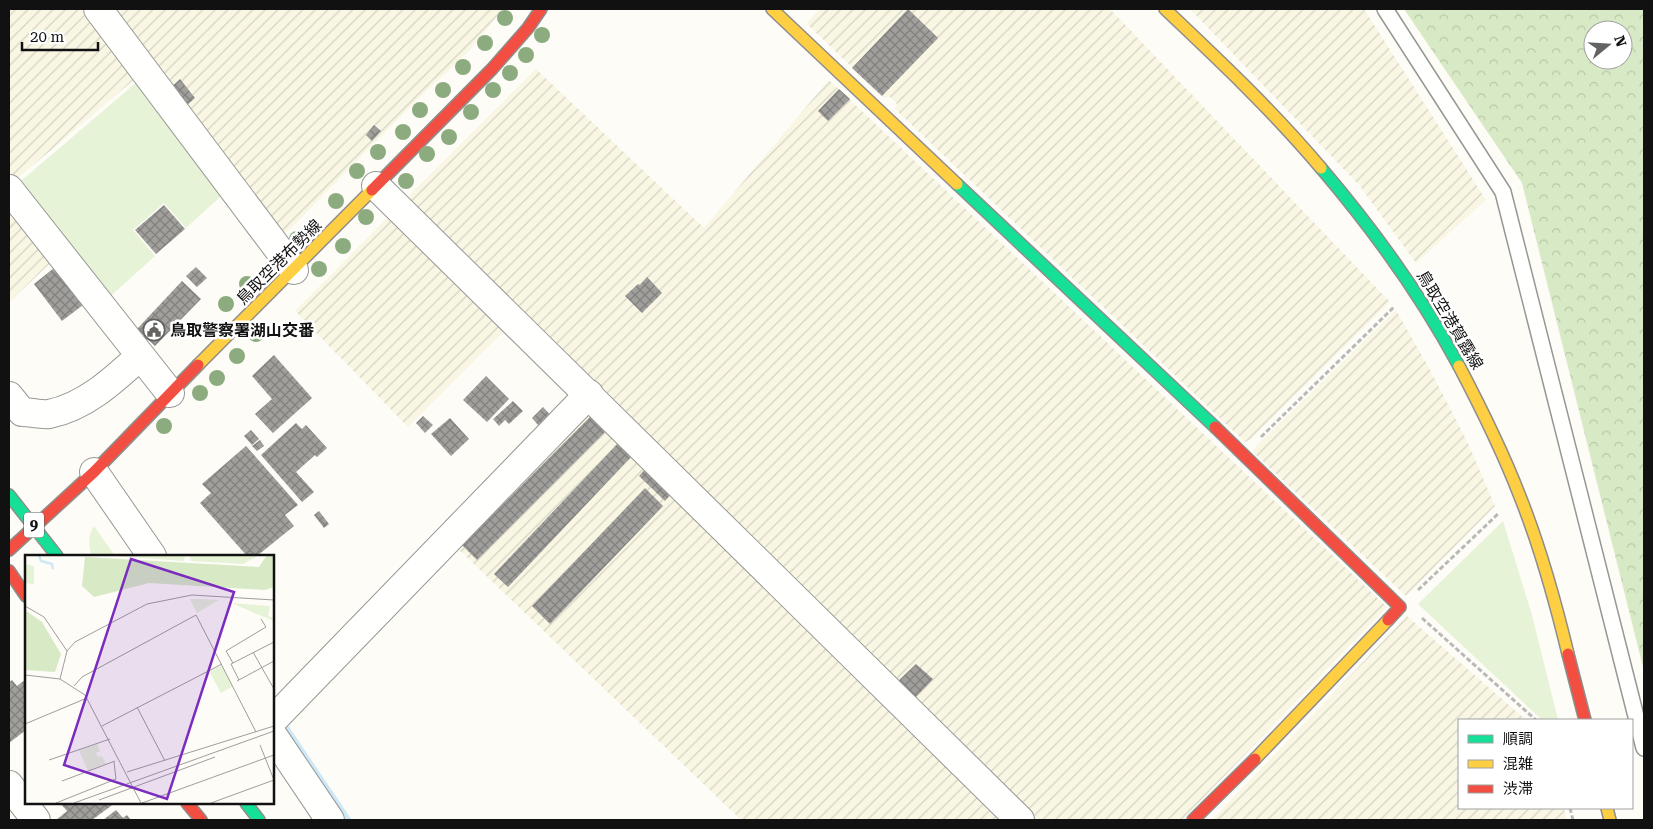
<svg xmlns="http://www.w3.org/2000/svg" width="1653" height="829" font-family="'Roboto Serif','Noto Sans JP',serif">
	<defs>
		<pattern id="farmland-furrows" width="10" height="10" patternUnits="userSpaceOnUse" patternTransform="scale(1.25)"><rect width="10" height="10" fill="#f9f7e4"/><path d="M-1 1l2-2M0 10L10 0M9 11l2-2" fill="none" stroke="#d4d3c3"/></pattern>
		<pattern id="forest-crowns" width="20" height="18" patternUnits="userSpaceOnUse" patternTransform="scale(1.25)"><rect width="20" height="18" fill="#d8eac5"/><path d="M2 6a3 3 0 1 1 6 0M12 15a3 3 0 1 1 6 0" fill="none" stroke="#b8c8a8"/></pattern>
		<pattern id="building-cross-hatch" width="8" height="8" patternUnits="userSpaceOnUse" patternTransform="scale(1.25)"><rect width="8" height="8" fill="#a19f9c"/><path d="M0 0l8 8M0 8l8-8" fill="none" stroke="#82807e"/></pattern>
	</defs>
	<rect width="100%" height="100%" fill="#fdfcf7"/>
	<!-- farmland -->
	<path fill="url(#farmland-furrows)" d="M9,9H92L142,73L12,183L9,179Z
		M105,9H503L470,50L413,104L290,229L281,236Z
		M820,9H1110L1390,302L1251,439L1245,442L895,109L897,104L889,96L885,99L807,24L808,21Z
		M1190,9H1364L1486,200L1416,263L1359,185Z
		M536,69L704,228L829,80L1387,607L1182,820H1032L403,201Z
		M9,207L56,258L9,302Z
		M393,212L509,326L408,427L295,311Z
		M1396,310L1429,368L1467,441L1495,506L1406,596L1253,452L1256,446Z
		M587,410L1010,820H741L454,545Z
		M1407,616L1526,720H1459V808H1564L1567,820H1212Z"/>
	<!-- green -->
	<path fill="#e7f3d7" d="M144,76L229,189L186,228L164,203L133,230L155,256L105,301L15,186Z
		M1503,521L1532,615L1558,720H1542L1418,604Z
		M94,526L115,556H92C88,545 88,536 94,526Z"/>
	<!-- forest -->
	<path fill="url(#forest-crowns)" fill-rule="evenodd" d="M1404,9H1644V671L1522,183ZM1593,30H1623V60H1593Z"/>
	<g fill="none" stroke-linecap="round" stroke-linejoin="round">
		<!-- stream -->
		<path stroke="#cde8f7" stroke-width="8" d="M283,725L347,820"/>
	</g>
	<!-- building -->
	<path fill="url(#building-cross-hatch)" d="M908,9L938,38L882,96L852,68Z
		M180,79L195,98L183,109L168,90Z
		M839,89L850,99L828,121L818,111Z
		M374,125L381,131L372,141L366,135Z
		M164,205L185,229L156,254L135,230Z
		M196,267L207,278L197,287L186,276Z
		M54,268L79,293L76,296L83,305L62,321L34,284Z
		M647,277L662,293L642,313L625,296L638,284L640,285Z
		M182,281L201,299L155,346L137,329Z
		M274,355L312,398L273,433L255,414L272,399L252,376Z
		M486,376L509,399L487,422L463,400Z
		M513,401L523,411L509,424L505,420L499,426L493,419Z
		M543,407L556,421L544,432L532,418Z
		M423,416L433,425L425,433L416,423Z
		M591,416L606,431L477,560L462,545Z
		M450,418L469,439L451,456L431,434Z
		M296,423L302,429L306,425L327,448L317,457L315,455L296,472L314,492L302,502L261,455Z
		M251,430L259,439L252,445L244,436Z
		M260,440L264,446L257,451L252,446Z
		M619,442L633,455L508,587L494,574Z
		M246,446L298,505L285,515L294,526L257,556H247L200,503L211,493L202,484Z
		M649,465L673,492L665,501L639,476Z
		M645,488L663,506L550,624L532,606Z
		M319,511L329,524L324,528L314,515Z
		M916,664L933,679L913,700L895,684Z
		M26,679V730L9,743V682L12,680L17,686Z
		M60,803H115L92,820H56L67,811Z
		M116,810L123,818L127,815L131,820H103Z"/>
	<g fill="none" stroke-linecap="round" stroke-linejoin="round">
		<!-- lane casing -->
		<g stroke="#979795" stroke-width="18">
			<path id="lane" d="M1385,9L1503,192L1644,748"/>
		</g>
		<!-- street casing -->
		<g stroke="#979795" stroke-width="30">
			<path id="street" d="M98,9L294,270
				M376,186L1020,820
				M9,189L170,393
				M9,396L22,412C31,412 41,415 49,414C85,407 115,379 140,356
				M94,472L152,556
				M272,721L589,394
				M272,734L330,820
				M9,785L36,820"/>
		</g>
		<!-- fast casing -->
		<g stroke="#8e8d8b" stroke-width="14">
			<path id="fast" d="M1321,168C1373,229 1421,295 1459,366
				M957,184L1215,427
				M9,495L57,556
				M246,803L259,820"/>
		</g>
		<!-- slow casing -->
		<g stroke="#8e8d8b" stroke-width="14">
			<path id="slow" d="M772,9L957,184
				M1165,9C1219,60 1273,111 1321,168
				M198,365L372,190
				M1459,366C1481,408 1502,450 1519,494C1540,546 1555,600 1568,654
				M1255,759L1388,620
				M1607,808L1610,820"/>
		</g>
		<!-- jam casing -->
		<g stroke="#8e8d8b" stroke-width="14">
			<path id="jam" d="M372,190L492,69L528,28L541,9
				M1215,427L1400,607L1388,620
				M9,550L94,472L198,365
				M9,571L26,596
				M1568,654L1585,720
				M187,803L201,820
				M1193,820L1255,759"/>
		</g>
		<!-- path -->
		<path stroke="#b9b9b8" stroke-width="3" stroke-dasharray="5 2.5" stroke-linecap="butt" d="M1261,437L1394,307
			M1418,590L1499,513
			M1422,618L1536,720
			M1570,808L1573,820"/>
		<!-- lane -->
		<use href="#lane" stroke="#fffffe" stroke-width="15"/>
		<!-- street -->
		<use href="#street" stroke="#fffffe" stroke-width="28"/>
		<!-- fast -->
		<use href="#fast" stroke="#16e098" stroke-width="11"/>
		<!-- slow -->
		<use href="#slow" stroke="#ffcf43" stroke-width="11"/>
		<!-- jam -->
		<use href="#jam" stroke="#f24e42" stroke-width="11"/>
	</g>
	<!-- trees -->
	<g fill="#8cac80">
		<circle cx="505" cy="18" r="8"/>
		<circle cx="542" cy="35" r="8"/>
		<circle cx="485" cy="43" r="8"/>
		<circle cx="526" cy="55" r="8"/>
		<circle cx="463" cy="67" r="8"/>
		<circle cx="510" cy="73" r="8"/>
		<circle cx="443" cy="90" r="8"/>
		<circle cx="493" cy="90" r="8"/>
		<circle cx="420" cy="110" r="8"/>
		<circle cx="471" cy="112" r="8"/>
		<circle cx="403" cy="132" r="8"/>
		<circle cx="449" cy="137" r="8"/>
		<circle cx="378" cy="152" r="8"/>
		<circle cx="427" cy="154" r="8"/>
		<circle cx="357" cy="171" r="8"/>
		<circle cx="406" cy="181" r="8"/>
		<circle cx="336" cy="201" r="8"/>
		<circle cx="366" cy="217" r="8"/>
		<circle cx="297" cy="239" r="8"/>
		<circle cx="343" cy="246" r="8"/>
		<circle cx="319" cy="269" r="8"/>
		<circle cx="247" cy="284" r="8"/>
		<circle cx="226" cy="304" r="8"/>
		<circle cx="200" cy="330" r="8"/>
		<circle cx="256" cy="334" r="8"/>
		<circle cx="237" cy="356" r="8"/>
		<circle cx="217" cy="378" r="8"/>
		<circle cx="200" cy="393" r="8"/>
		<circle cx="164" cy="426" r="8"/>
	</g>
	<!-- icons -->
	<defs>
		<g id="civic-ring" transform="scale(1.125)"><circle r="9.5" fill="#fff" stroke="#646362" stroke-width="1.5"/><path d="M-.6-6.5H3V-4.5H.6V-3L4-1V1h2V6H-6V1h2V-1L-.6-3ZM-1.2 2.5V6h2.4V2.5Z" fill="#646362"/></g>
	</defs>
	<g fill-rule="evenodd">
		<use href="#civic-ring" x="154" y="330"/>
	</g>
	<g text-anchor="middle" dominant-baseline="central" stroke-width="5" stroke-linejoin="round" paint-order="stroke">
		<!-- shield labels -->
		<rect fill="#fff" stroke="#585858" stroke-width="1" x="24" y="512.5" width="20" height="25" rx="4"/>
		<g font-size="15" font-weight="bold" fill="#111">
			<text x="34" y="525">9</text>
		</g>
		<!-- street labels -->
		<g font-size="16" fill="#111" stroke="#fff">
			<text transform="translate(279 262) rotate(-45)">鳥取空港布勢線</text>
			<text transform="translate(1450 320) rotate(59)">鳥取空港賀露線</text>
		</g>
		<!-- poi labels -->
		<g font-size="16" font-weight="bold" fill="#111" stroke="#fff" text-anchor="start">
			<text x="170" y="330">鳥取警察署湖山交番</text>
		</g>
	</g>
	<!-- overview -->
	<g transform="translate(25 555)">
		<rect width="249" height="249" fill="#fdfcf7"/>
		<path d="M80,0H161L158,6ZM164,0H234L218,9L166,6ZM0,9L9,11V29L0,28ZM165,44H178L194,45L172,58ZM206,48L245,51L243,61L249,63V66ZM197,111L208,131L196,138L184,116ZM72,189L75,196L71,198L73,202L77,201L81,209L63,216L54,195Z" fill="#e7f3d7"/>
		<path d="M242,0H249V32L240,35L124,28L69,42L57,31L60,2L234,12ZM0,55L17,67L36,99L30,117L0,115Z" fill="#d8eac5"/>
		<path fill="none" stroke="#cde8f7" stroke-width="2.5" d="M14,0L16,6L27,9L28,14"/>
		<path fill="none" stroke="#9f9e9b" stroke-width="1" d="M0,51L19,62L42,96M228,97L249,134M208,108L201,96L241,72L236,64M0,120L35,124L60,140L116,248M35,124L42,96L50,87L122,49L167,40L249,45M214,125L206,109L249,87M212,126L249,106M49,131L57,122L171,60L231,177M112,152L140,206M0,169L62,143M77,171L197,109M235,190L249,225M24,205L85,184M102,217L249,171M37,226L90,206M74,245L190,202M31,248L91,224L89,207M49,248L249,176M117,248L249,200M186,248L249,225"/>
		<path fill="#7b2cbf" fill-opacity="0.15" stroke="#7b2cbf" stroke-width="2.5" d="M106,4L209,37L142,244L39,210Z"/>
		<rect width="249" height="249" fill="none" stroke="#111" stroke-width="2.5"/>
	</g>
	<!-- border -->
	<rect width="1653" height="829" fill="none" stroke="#111111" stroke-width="20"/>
	<!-- legend -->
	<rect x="1458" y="719" width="175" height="90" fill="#ffffff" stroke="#a0a0a0"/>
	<rect x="1468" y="735" width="25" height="8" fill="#16e098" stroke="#a0a0a0"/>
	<text x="1503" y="744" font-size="15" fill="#111111">順調</text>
	<rect x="1468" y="760" width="25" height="8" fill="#ffcf43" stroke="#a0a0a0"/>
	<text x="1503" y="769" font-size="15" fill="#111111">混雑</text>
	<rect x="1468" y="785" width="25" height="8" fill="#f24e42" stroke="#a0a0a0"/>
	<text x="1503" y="794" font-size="15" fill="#111111">渋滞</text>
	<!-- north arrow -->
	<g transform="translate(1608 45) rotate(72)"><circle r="24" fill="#ffffff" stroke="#a0a0a0"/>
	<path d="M0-4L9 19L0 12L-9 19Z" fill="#646362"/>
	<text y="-8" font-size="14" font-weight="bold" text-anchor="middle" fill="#111111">N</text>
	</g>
	<!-- scale -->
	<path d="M22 42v8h76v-8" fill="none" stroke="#111111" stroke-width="2.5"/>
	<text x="30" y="42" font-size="15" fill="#111111" stroke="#ffffff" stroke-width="4" paint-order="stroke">20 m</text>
</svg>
